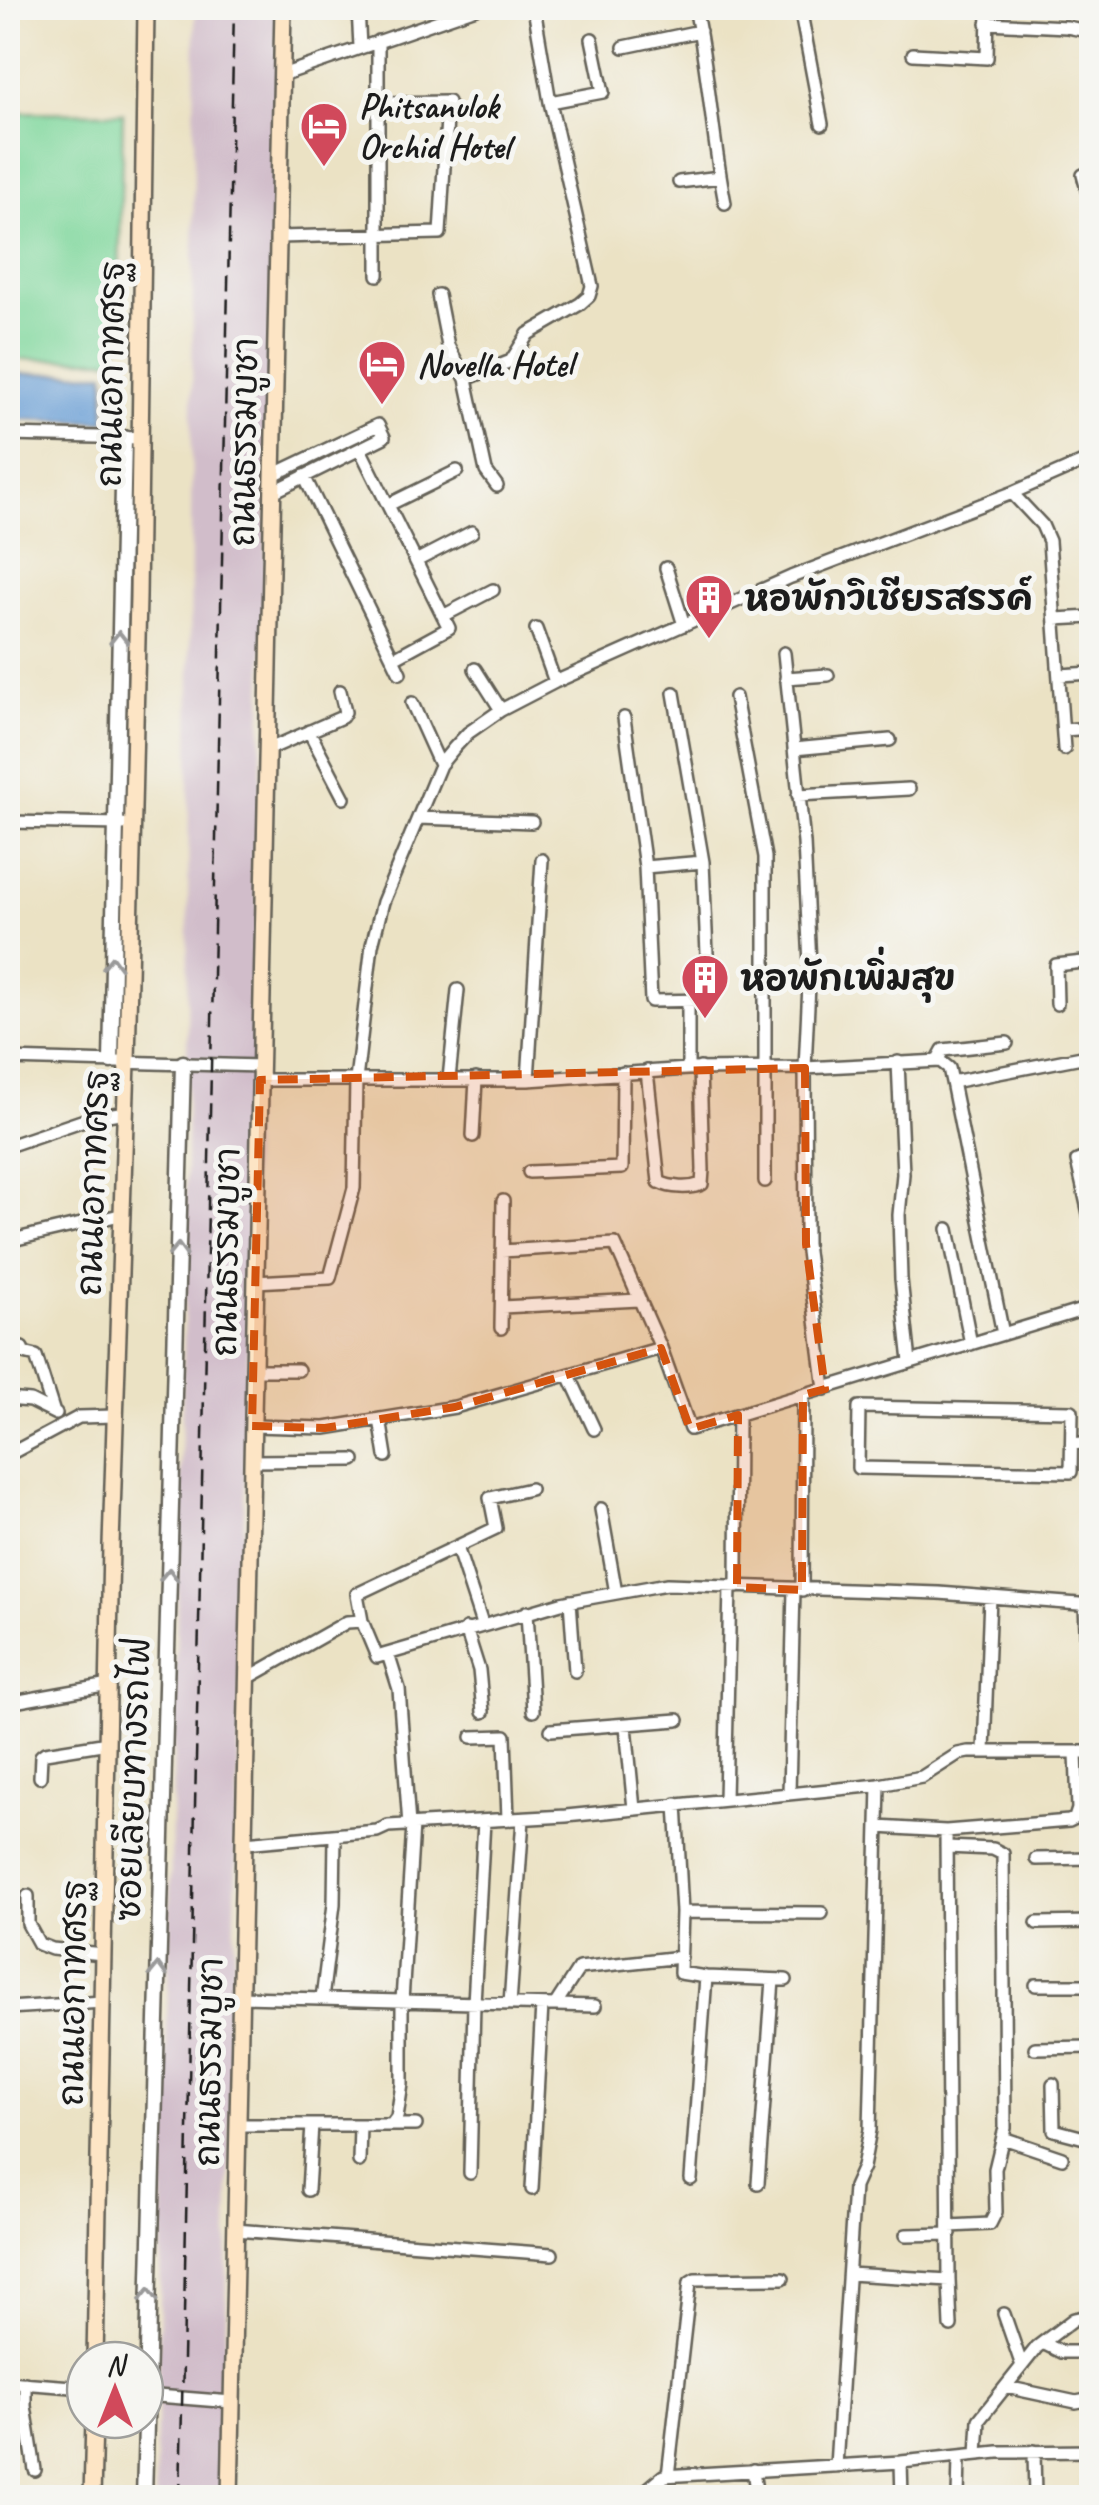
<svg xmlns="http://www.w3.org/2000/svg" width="1099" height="2505" font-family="Caveat,'Playpen Sans Thai',sans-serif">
	<rect width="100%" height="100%" fill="#f6f6f2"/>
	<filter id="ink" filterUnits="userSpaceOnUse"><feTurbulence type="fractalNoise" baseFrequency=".01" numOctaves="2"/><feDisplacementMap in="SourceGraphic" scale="20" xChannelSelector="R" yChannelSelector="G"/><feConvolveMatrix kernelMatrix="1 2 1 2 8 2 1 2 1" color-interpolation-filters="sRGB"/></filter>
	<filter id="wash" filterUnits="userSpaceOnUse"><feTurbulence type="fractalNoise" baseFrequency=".0048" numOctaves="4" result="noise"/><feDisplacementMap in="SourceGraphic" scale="40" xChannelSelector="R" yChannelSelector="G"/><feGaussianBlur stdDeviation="2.25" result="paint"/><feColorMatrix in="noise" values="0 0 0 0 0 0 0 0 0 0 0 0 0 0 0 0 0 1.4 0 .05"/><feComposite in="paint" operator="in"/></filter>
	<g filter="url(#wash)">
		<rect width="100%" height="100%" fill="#ebe2c4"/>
		<!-- industrial -->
		<path fill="#d1bdca" d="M195,8H278L222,2497L155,2498L185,1293Z"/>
		<!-- green -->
		<path fill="#7fd79c" stroke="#4e7a5c" stroke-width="2.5" d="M8,112L123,113L117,360L8,359Z"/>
		<!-- water -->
		<path fill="#699ed5" stroke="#425d78" stroke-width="2.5" d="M105,373V422L8,419V374Z"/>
	</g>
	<g filter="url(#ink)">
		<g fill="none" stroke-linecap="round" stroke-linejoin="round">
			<!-- minor casing -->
			<g stroke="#646157" stroke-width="16">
				<path id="minor" d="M358,8L360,47
					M695,8C709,72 712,138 725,203
					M800,8L822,124
					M987,23L1067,27L1092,32
					M624,47L700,31
					M913,54L987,58L988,8
					M282,75L476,8
					M550,102L603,92L592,39
					M1083,175L1092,207
					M679,182L720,177
					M278,237L440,233L448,102L380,103
					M378,275V41
					M438,295L448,346L466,379
					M8,435L141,438
					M360,449L449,628L394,658
					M304,476L400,673
					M497,486L486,471L466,379L511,361L528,334L580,304L589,296L592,286L550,102L534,8
					M273,492L384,437L378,425L273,475
					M1012,493L1042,525L1049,541L1064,749
					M388,505L457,471
					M416,561L472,532
					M666,568L684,625
					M443,616L493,590
					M1055,619L1092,617
					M536,629L555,682
					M784,653L804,843L810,964L805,1068L806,1244L825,1389
					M475,669L501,710
					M1060,675L1092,673
					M786,678L828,675
					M735,697L765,857V1181
					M412,703L440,765
					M624,718L645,867L651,1001L709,1000L703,862L674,693
					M1063,730L1092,728
					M309,731L344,798
					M794,749L890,740
					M267,750L342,717L345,712L340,691
					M798,795L909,789
					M418,818L532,822
					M8,822L123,824
					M645,867L703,862
					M1057,1004L1056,965L1092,961
					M8,1059L260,1066
					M937,1061L943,1050L1007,1043
					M898,1062L903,1174L899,1215L901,1279L910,1362
					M688,1069V1000
					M647,1071L659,1182C671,1188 689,1189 702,1184L703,1170L700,1068
					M449,1079L458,990
					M260,1080H528L688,1069L805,1068L940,1061L949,1068L952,1082L1003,1334L1092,1307
					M528,1080L542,860
					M952,1082L1092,1055
					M473,1136L476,1079
					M8,1146L90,1118L125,1112
					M1092,1155L1077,1161L1092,1227
					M529,1172L622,1168L623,1073
					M8,1219L12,1239
					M948,1229L971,1344
					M8,1241L120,1215
					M502,1251L615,1244L661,1348
					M255,1282L330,1278L354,1188L356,1080L372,945L383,902L440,765L454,748L468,733L501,710L555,682L791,577L1012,493L1092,458
					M502,1307L639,1300
					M501,1328L503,1201
					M22,1348L24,1353L36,1356L54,1413
					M254,1370H298
					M569,1375L594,1429
					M8,1399L30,1401L56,1414
					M859,1407L1072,1411L1071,1472L858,1468Z
					M380,1419L386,1456
					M252,1426L325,1428L455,1407L661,1348L690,1429L1003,1334
					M1072,1444L1092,1442
					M8,1455L79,1417L115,1416
					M252,1461L354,1460
					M601,1509L616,1593
					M457,1547L482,1624
					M737,1587L738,1415
					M802,1590L803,1395
					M570,1601L575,1671
					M1085,1605L1087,1655
					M527,1612L533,1711
					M362,1621L357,1594L496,1528L490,1498L530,1489
					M466,1629L479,1670L483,1712
					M388,1654L399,1689L409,1825
					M248,1678L347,1622L362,1621L377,1657L561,1603L667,1584L939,1593L1092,1605
					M8,1703L109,1685
					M626,1726L634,1809
					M551,1730L678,1720
					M472,1737L505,1736L508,1819
					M984,1751L990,1597
					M40,1777L41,1756L45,1753L108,1743
					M879,1785L922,1777L958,1754L968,1752H1092
					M789,1793L794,1589
					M725,1799L730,1587
					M676,1804L682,1912L680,1973L706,1977L786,1980
					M878,1827L946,1831L1069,1821L1075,1818L1078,1809L1076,1753
					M244,1843L377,1831L388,1826L566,1816L879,1785L870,2130L863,2167L854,2187L836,2466
					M946,1847L993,1849L1003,1854L1005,2128L995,2169L996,2212L990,2224L950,2226
					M1036,1859L1092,1858
					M28,1896V1924L39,1944L52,1949L103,1954
					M682,1912L822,1913
					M1037,1923L1092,1922
					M1036,1985H1092
					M240,1997L595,2006
					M322,1999L334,1904L335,1835
					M510,2004L523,1819
					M555,2005L579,1968L681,1957
					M8,2008L103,2002
					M1035,2048L1092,2047
					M1053,2084L1054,2130L1092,2140
					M237,2125H312
					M391,2125H416
					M1003,2138L1062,2158
					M359,2161L360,2125
					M470,2173L474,2003L484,1821
					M691,2179L706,1977
					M758,2183L773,1980
					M532,2189L542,2005
					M308,2190L312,2125H391L397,2117L402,2084V2001L413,1825
					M235,2230L552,2254
					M906,2235L950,2234
					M849,2274L949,2280L946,1831
					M949,2280L951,2326
					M1004,2314L1022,2366
					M1043,2343L1061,2352H1092
					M8,2382L85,2388
					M25,2383V2406L35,2470
					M1006,2387L1076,2402L1092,2399
					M145,2395L232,2402
					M1034,2451L1035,2498
					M977,2454L979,2420L1037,2347L1074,2319L1092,2315
					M901,2462L902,2498
					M753,2470L757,2498
					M668,2476L690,2282L695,2279L783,2278
					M661,2478V2498
					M637,2498L663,2476L901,2462L998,2452L1092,2451
					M958,2498L959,2457"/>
			</g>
			<!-- tertiary casing -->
			<g stroke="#646157" stroke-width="19">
				<path id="tertiary" d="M111,1061L124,438
					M144,2498L183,1063"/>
			</g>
			<!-- secondary casing -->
			<g stroke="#646157" stroke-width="20">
				<path id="secondary" d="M95,2360L111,1545L127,1062L138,597L146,8
					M92,2498L94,2420
					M230,2498L283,8"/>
			</g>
			<!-- minor -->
			<use href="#minor" stroke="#fff" stroke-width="11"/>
			<!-- tertiary -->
			<use href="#tertiary" stroke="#fff" stroke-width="14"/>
			<!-- secondary -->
			<use href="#secondary" stroke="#fde5c5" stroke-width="15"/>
			<!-- rail -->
			<path stroke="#1c1c1c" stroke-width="2.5" stroke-dasharray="15 8" stroke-linecap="butt" d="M180,2498L234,8"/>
		</g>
		<!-- one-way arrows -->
		<defs><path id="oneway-chevron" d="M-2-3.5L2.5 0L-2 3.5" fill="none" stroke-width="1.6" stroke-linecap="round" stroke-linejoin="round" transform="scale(2.5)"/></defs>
		<g stroke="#999">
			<use href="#oneway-chevron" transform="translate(119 638) rotate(-90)"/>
			<use href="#oneway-chevron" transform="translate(112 963) rotate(-89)"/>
			<use href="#oneway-chevron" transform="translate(178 1250) rotate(-88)"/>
			<use href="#oneway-chevron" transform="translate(169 1575) rotate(-88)"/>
			<use href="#oneway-chevron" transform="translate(158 1970) rotate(-88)"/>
			<use href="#oneway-chevron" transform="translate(149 2295) rotate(-88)"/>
		</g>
	</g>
	<!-- marked area -->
	<path fill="#d4530e" fill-opacity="0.2" stroke="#d4530e" stroke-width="8" stroke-dasharray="20 12" stroke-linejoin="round" d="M805,1068L806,1244L825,1389L803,1395L802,1590L737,1587L738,1415L690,1429L661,1348L455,1407L325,1428L252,1426L260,1080Z"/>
	<!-- icons -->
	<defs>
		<g id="hotel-pin" transform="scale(2.5)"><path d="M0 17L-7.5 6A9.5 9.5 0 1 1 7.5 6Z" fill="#d1495b" stroke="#f6f6f2"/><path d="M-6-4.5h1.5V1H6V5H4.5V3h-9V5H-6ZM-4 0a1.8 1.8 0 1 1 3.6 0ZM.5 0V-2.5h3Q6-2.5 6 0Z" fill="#fff"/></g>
		<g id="building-pin" transform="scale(2.5)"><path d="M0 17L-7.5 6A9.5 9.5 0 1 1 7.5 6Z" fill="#d1495b" stroke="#f6f6f2"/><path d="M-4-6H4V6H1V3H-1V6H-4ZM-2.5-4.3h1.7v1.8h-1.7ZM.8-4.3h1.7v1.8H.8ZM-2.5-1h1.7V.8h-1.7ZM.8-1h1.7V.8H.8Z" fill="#fff"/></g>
	</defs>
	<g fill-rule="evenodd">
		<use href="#hotel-pin" x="324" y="126"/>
		<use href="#hotel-pin" x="382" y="364"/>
		<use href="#building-pin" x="709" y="598"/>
		<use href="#building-pin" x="705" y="978"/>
	</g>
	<g text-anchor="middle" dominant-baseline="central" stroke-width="10" stroke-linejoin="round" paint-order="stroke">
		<!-- poi labels -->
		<g font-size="35" font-weight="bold" fill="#1c1c1c" stroke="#f6f6f2" text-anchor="start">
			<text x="359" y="106">Phitsanulok<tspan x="359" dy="40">Orchid Hotel</tspan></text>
			<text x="417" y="364">Novella Hotel</text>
			<text x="744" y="598">หอพักวิเชียรสรรค์</text>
			<text x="740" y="978">หอพักเพิ่มสุข</text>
		</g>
		<!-- street labels -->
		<g font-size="35" fill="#1c1c1c" stroke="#f6f6f2">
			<text transform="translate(111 374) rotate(-89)">ถนนเอกาทศรฐ</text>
			<text transform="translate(244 442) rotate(-89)">ถนนธรรมบูชา</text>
			<text transform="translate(93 1183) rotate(-88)">ถนนเอกาทศรฐ</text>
			<text transform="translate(226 1252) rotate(-89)">ถนนธรรมบูชา</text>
			<text transform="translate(133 1779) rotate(-88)">ซอยเลียบทางรถไฟ</text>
			<text transform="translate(73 1993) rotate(-89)">ถนนเอกาทศรฐ</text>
			<text transform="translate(209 2062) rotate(-89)">ถนนธรรมบูชา</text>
		</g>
	</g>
	<!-- margin -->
	<rect width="1099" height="2505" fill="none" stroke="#f6f6f2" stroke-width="40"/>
	<!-- north arrow -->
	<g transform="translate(115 2390)"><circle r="48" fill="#f6f6f2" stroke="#9f9f9c" stroke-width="2.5"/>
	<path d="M0-8L18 38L0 25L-18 38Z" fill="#d1495b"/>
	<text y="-15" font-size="28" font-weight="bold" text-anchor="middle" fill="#1c1c1c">N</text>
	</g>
</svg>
